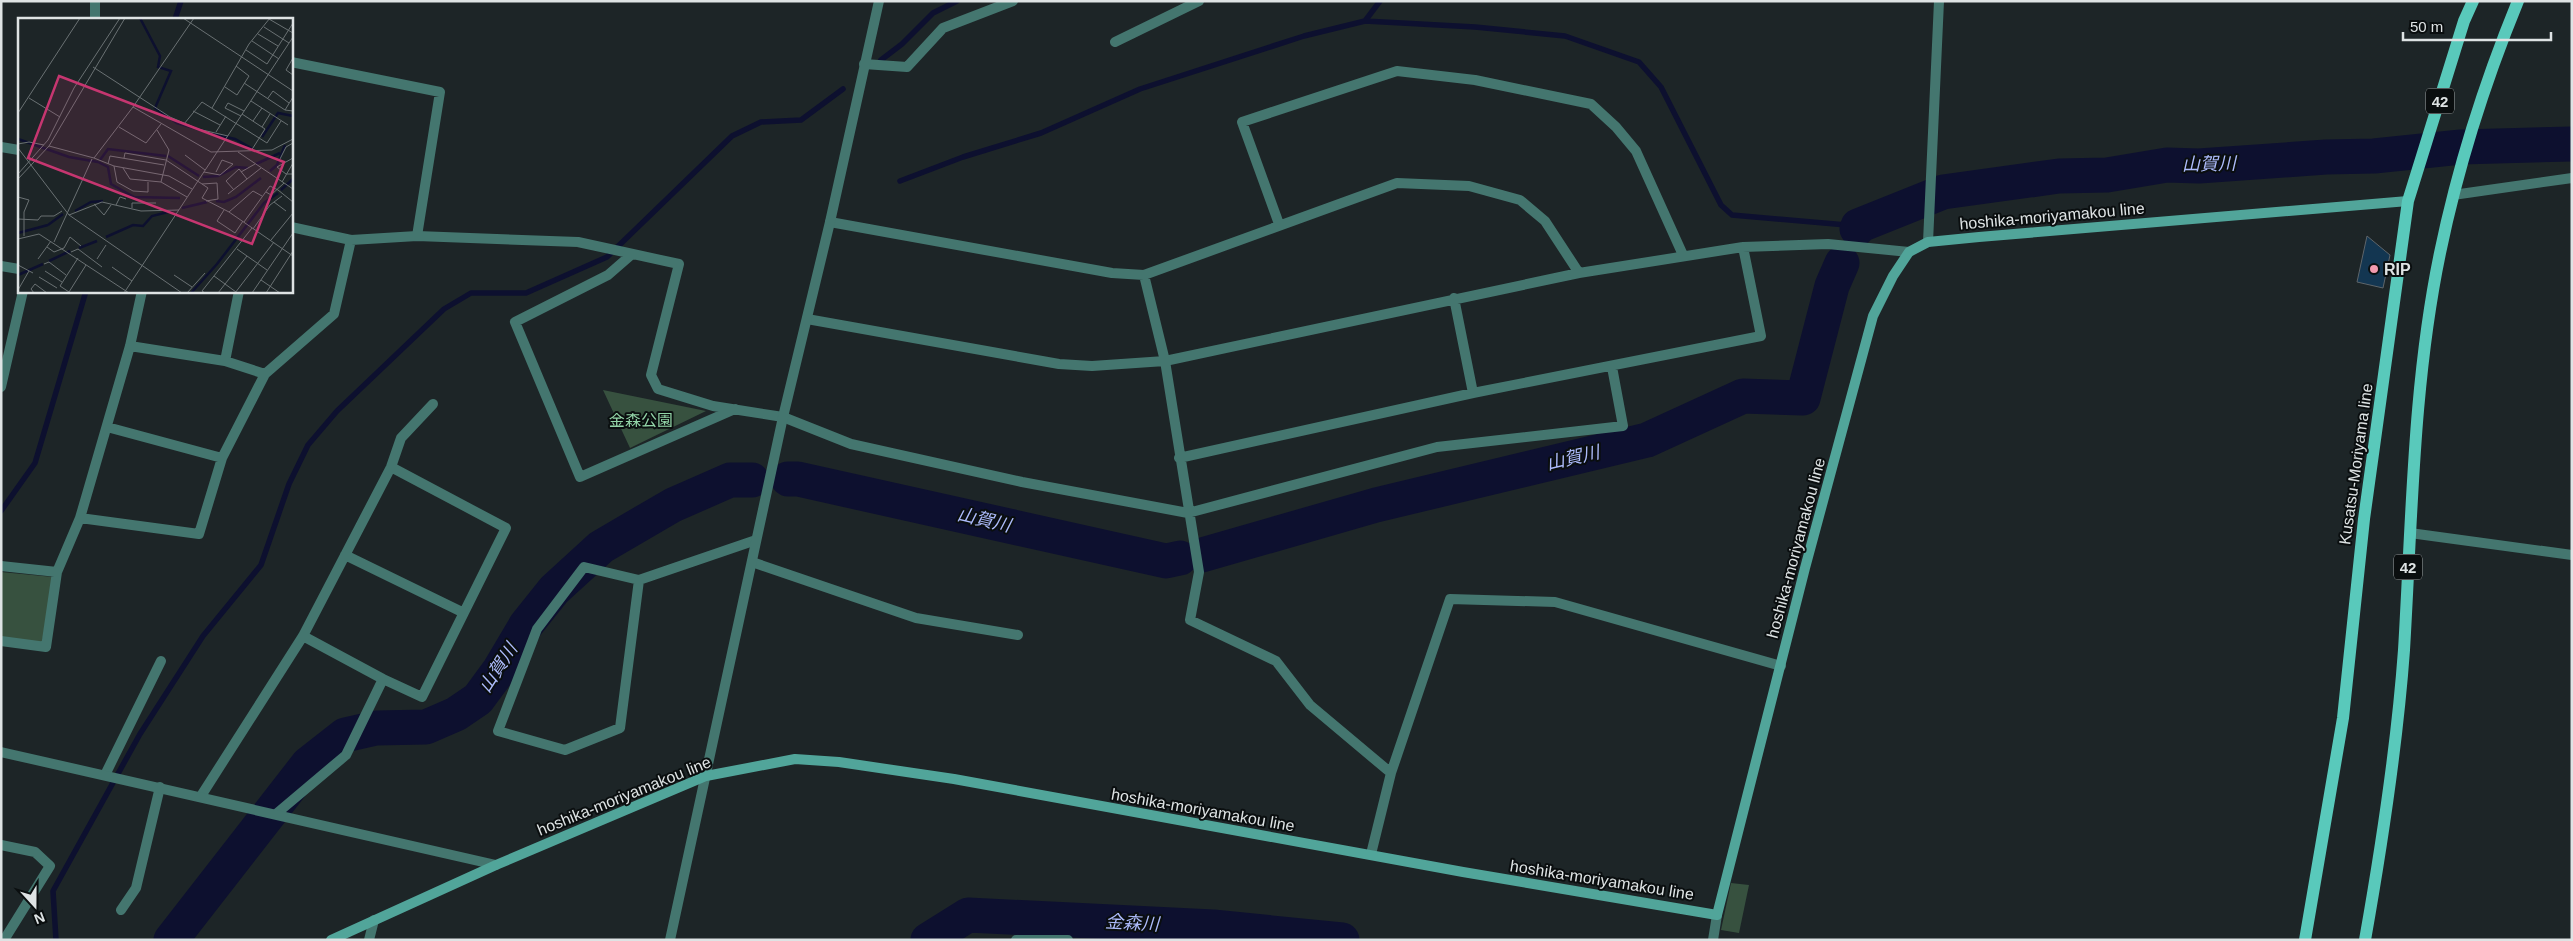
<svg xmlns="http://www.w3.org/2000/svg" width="2573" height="941" font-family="Helvetica,'Noto Sans JP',sans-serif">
	<rect width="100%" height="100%" fill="#1d2527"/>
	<!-- green -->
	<path fill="#37513f" d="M603,390L706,411L630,448Z
		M1,572L53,577L42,643L1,638Z
		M1731,883L1749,885L1739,933L1721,930Z"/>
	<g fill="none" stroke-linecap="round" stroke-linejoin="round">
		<!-- stream -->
		<path stroke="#0d102f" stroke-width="5.5" d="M175,19L181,1
			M1365,21L1380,1
			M881,60L902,44L933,13L957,1
			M900,181L963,157L1041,133L1140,89L1304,36L1365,21L1475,27L1565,36L1639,62L1661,87L1721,205L1732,215L1858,226
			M1,511L35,463L86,291
			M56,940L53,891L140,734L203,636L261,565L289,484L308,445L337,411L444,309L471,293H526L607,257L732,136L761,122L801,120L843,89"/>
		<!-- river -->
		<path stroke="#0d102f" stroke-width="35" d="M1857,229L1858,226L1943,192L2059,176L2107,175L2167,165L2199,166L2326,157L2374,156L2461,147L2572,144
			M788,479H798L1166,561L1180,558
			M1202,555L1376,505L1647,440L1743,396L1803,398L1832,286L1842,263
			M171,940L308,764L345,735L376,728L426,727L456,714L478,699L500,669L526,625L554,590L601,547L673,505L730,480H752
			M928,940L968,915L1213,927L1342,940"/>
	</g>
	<!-- building -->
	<path fill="#133651" stroke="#5e656a" d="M2367,236L2390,255L2383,288L2357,282Z"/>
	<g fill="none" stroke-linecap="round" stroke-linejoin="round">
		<!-- minor -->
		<path stroke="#44766f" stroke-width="10" d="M95,1V19
			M1115,42L1199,1
			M291,62L440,92L417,236
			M864,64L907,67L943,28L1013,1
			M1,147L19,150
			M2453,195L2572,178
			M830,222L1112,273L1144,275L1397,183L1469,186L1520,200L1545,221L1579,273
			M1279,224L1242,122L1397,71L1475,80L1591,104L1616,127L1636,151L1683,255
			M291,227L351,240L417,236L578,242L679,264L651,375L658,389L713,406L783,417L851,444L1022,482L1188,513L1437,447L1623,426L1612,367
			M1928,242L1939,1
			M631,255L608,275L515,322L580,477L735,409
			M1,266L19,269
			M1144,275L1165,361L1199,572L1190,620L1276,661L1310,705L1391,773
			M1454,298L1473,393
			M807,319L1059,364L1092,366L1165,361L1579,273L1743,247L1828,244L1909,252
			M130,346L225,361L265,374
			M225,361L239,291
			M1,387L23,291
			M107,427L222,458
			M1179,458L1473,393L1761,336L1743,247
			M80,518L199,534L222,458L265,374L334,314L351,240
			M2410,533L2572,555
			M345,555L462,612
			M752,562L916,618L1018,635
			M1,566L57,572
			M639,580L620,728L565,750L498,731L537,629L584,567L639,580L756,540
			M303,636L383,679L422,697L506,528L391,467
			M1,641L46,647L57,572L80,518L130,346L142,291
			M105,775L161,661
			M201,796L303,636L391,467L401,438L433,404
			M276,814L346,755L383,679
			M1,845L35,852L50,866L4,940
			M1371,854L1391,773L1450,599L1555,602L1781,666
			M121,910L136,888L160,787
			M369,940L374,920
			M1016,940H1068
			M1713,940L1717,915"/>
		<!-- tertiary -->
		<path stroke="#44766f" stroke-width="10" d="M1,752L496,865
			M670,940L783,417L830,222L879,1"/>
		<!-- secondary -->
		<path stroke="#51a59a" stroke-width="10" d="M331,940L496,865L706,776L795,759L839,762L954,779L1463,872L1717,915L1805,568L1873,316L1893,276L1909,252L1928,242L1979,237L2408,201"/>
		<!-- primary -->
		<path stroke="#59c9bb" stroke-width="12" d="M2305,940L2343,718L2364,519L2408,201L2464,21L2473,1
			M2365,940C2382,844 2397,747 2404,650C2412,517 2413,383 2440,253C2458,166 2484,84 2518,1"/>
	</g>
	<!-- markers -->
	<circle fill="#f29aae" stroke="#0a0e0f" stroke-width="2" cx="2374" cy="269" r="5"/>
	<g text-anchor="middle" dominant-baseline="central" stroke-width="4" stroke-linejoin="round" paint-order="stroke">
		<!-- shield labels -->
		<g fill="#0a0e0f" stroke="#9ea3a4" stroke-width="1">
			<rect x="2426" y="88.5" width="28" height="25" rx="4"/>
			<rect x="2394" y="554.5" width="28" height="25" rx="4"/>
		</g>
		<g font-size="15" font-weight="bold" fill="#dee3e4">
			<text x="2440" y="101">42</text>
			<text x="2408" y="567">42</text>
		</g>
		<!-- street labels -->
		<g font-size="16" fill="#dee3e4" stroke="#0a0e0f">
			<text transform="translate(2052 216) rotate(-5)">hoshika-moriyamakou line</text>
			<text transform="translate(2356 464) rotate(-82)">Kusatsu-Moriyama line</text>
			<text transform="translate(1796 548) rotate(-75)">hoshika-moriyamakou line</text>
			<text transform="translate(624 796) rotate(-22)">hoshika-moriyamakou line</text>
			<text transform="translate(1203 810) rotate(10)">hoshika-moriyamakou line</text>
			<text transform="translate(1602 880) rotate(9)">hoshika-moriyamakou line</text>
		</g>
		<!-- poi labels -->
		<g font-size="16" font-weight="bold" fill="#dee3e4" stroke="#0a0e0f" text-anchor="start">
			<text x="2384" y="269">RIP</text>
		</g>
		<!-- park labels -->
		<g font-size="16" fill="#92d4a7" stroke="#0a0e0f">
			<text x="641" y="420">金森公園</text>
		</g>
		<!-- water labels -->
		<g font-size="18" font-style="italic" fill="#adbbfb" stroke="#0a0e0f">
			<text transform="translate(2209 164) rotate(-1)">山賀川</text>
			<text transform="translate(1573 458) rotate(-13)">山賀川</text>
			<text transform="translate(984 520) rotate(13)">山賀川</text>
			<text transform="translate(498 668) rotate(-57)">山賀川</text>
			<text transform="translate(1132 923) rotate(3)">金森川</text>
		</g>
	</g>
	<!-- overview -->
	<g transform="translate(18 18)">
		<rect width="275" height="275" fill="#1d2527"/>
		<path fill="none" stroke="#0d102f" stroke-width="2.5" d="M122,0L142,38L140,49L153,53L137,90L159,105L186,113M195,116L217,121L235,131M244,119L260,95L275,98M0,121L51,139L80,144M150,138L181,158M82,142L90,131L148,138M80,144L90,149L93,166L116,179L162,180M238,146L262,135M252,153L259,147L267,127M185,159L200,158L218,149L230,150M263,172L275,161M198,183L206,184L218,179L243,160M164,190L189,184M57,193L73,184L85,183M30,207L45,196M0,215L30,207M88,219L115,207L125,208L134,198L154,193M61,230L79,223M31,243L52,233M0,257L25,246M173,275L199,246L246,185L260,175"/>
		<path fill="none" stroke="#6a7173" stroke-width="1" d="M165,0L275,73M251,1L275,15M246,9L271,25M240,16L260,28M234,23L261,41M228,32L249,46L275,5M275,40L268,52L275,57M75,49L152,99L180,111L210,118M226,65L267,92L275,93M207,69L219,77L231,58L218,48M11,80L42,99M250,80L255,73L271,85M233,83L270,107M115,89L176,0M194,90L231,26L252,0M267,92L275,79M175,93L202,107M0,95L62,0M224,96L247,111L233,133M223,98L207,90L210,85L226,93M235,103L244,90M166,106L184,84L249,125L263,103M101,109L128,125L143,106M244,109L252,96M139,112L151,132L143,164M198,114L208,98M0,126L11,124L26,127M31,128L76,140L115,89L193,134L254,132L275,121M0,130L51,197L164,275M220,134L275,171M167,137L187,152M76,140L96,148L151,158L174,171M106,140L107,135L148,142L190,170L184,180L211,194L275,238M275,140L259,149L268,156H275M262,141L268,129L275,125M90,146L92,138L146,147M96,148L99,164L115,173L130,174V164M105,150L112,161L143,164L169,179M186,154L202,157L215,146L204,142L198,154M223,154L237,146M0,156L30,122L56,70L102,0M0,161L31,128L107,0M264,164L275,145M184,166L199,165L200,181L188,183M216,172L208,163L221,151L229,161M260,172L275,184M248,174L253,177L266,165M210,176L243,150M0,179L11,182L6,194V218M256,184L268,193M76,186L86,197L93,187M98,187L102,179L108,181M114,190V185H138M206,192L199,203L217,215L225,203M211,194L235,173L244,178M51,197L84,184L123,193L161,192M0,201L20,202L23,198H36L44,193M226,204L252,168L260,172M235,211L252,187L264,178M0,221L21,216L111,275M253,222L275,195M36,224L74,141M29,229L36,234L46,230L52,219L63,228M219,231L249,252M53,234L60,231L84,249M20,241L33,223M79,241L88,227M26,246L31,244L48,257M0,247L15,255M94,249L114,263M27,253L44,264M156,257L174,269M196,258L218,274M21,259L39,270M243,262L262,275M0,272L11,253M51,274L42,268L60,240M51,274L68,247M16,275L13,271L17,266L29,275M106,275L275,19M169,275L187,255M187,275L184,273L234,210M200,275L229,238M217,275L256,224M234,275L275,215M248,275L275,233"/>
		<path fill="#c63670" fill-opacity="0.15" stroke="#c63670" stroke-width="2.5" d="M41,58L266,144L234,226L10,140Z"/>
		<rect width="275" height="275" fill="none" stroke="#dee3e4" stroke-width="2.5"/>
	</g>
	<!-- border -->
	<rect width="2573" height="941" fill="none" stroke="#dee3e4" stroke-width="5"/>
	<!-- north arrow -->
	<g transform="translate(35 906) rotate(159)" stroke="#0a0e0f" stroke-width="4" paint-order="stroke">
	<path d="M0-4L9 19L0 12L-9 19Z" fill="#dee3e4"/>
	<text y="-8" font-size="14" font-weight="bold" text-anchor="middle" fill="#dee3e4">N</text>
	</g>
	<!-- scale -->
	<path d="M2403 32v8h148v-8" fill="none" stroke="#dee3e4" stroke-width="2.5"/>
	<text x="2410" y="32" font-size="15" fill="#dee3e4" stroke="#0a0e0f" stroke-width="4" paint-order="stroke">50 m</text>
</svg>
